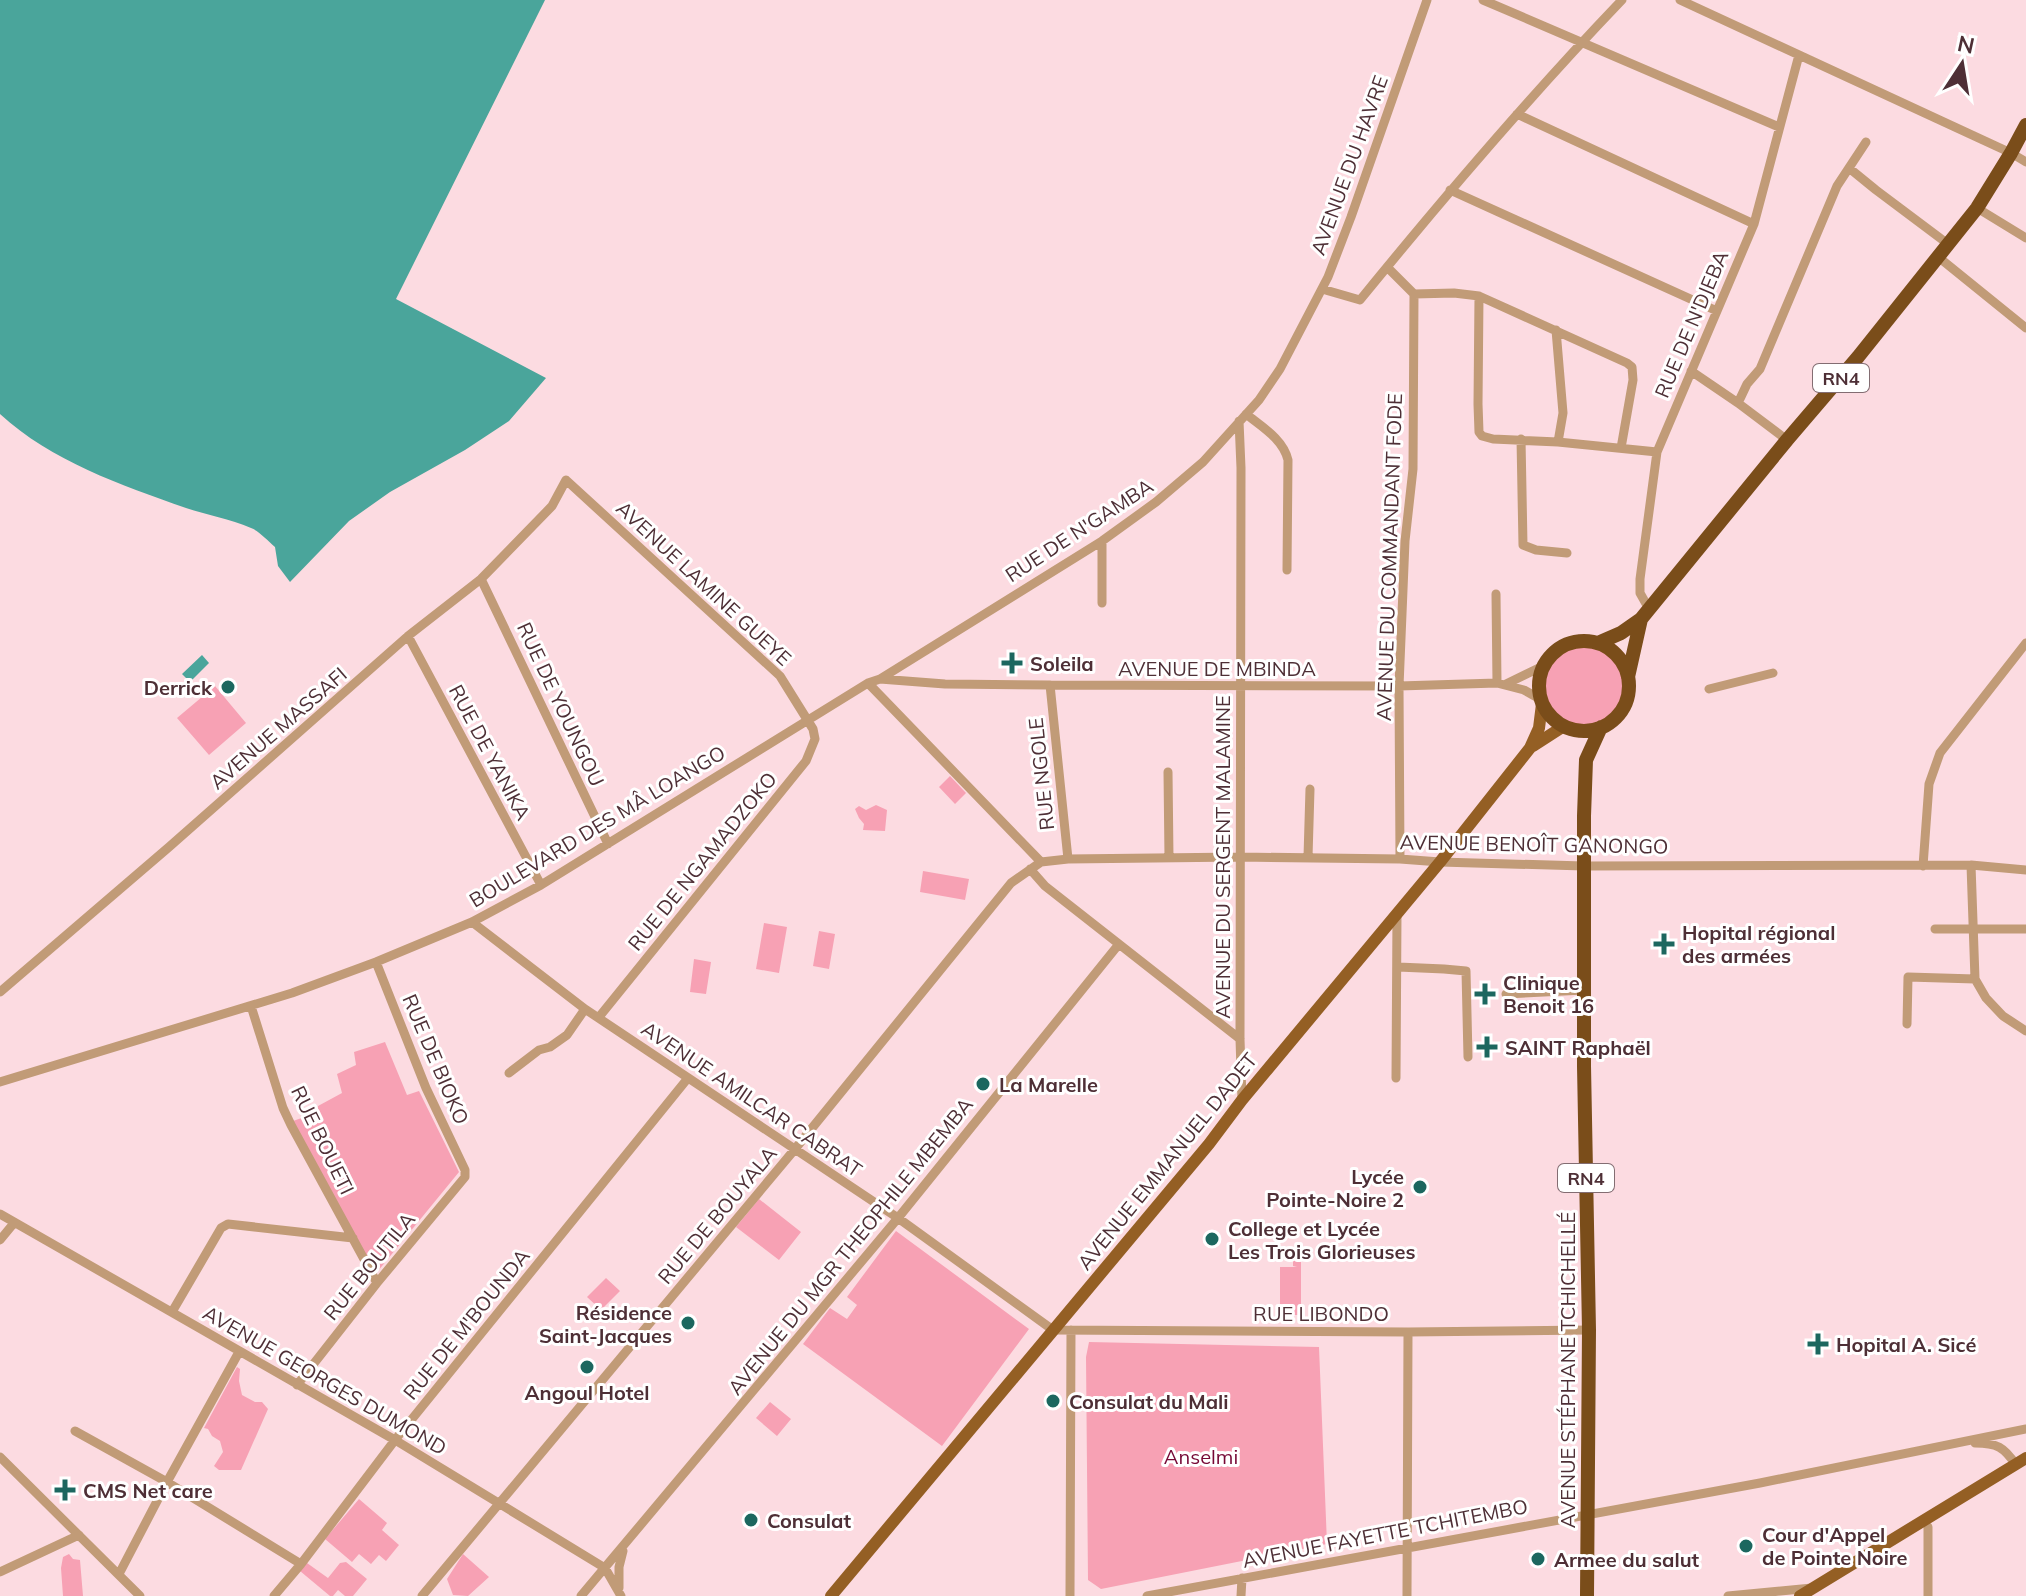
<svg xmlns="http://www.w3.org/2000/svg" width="2026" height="1596" font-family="Mulish,sans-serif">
	<rect width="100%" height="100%" fill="#fcdbe1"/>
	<!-- green -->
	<path fill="#f7a1b4" d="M1544 685a40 40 0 1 1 80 0a40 40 0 1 1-80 0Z
		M215,686L246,723L209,755L177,718Z
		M950,776L966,793L955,804L939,787Z
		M876,805L887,810L885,831L863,830L864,824L859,818L855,809L859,806L866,810Z
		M923,871L969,879L965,900L920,892Z
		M764,923L787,927L779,973L756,969Z
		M819,931L835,934L829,969L813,966Z
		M694,959L711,962L706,994L690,992Z
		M385,1042L407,1095L419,1091L459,1172L378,1271L350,1233L293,1121L316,1113L318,1106L342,1093L337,1074L356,1065L354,1052Z
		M759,1199L801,1232L779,1260L736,1227Z
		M896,1231L1029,1329L942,1446L803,1344L830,1308L847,1319L857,1305L847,1297Z
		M1293,1258L1301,1259V1315H1280V1267H1297L1293,1266Z
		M606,1278L620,1291L601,1310L587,1297Z
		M1089,1342L1319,1347L1327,1544L1101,1589L1088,1580L1086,1357Z
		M237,1367L240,1369L239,1381L242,1395L255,1402H262L268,1409L241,1470H219L214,1466L223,1452L220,1441L212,1436L208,1429L204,1428Z
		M770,1402L791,1419L777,1436L756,1418Z
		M359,1499L387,1523L382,1530L399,1545L386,1561L379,1555L371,1564L359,1554L352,1562L325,1539Z
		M69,1554L73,1559L80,1560L83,1596H63L61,1568L63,1557Z
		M463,1554L489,1577L468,1596L453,1595L447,1579Z
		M346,1562L367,1579L353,1596H345L338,1590L333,1596H330L300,1571L307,1563L328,1578L340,1563Z"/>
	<!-- water -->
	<path fill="#4aa59b" d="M0,0H545L396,299L546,378L509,421L465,450L390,492L349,521L290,582L278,566L275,547C267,540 259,531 251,528C230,519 207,515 186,508C121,485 51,461 0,414Z
		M202,655L209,663L190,682L182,674Z"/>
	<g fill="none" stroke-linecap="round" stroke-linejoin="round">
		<!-- minor -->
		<path stroke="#c19b77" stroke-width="9" d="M1483,0L1779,127
			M1680,0L2011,153L2026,162
			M1517,114L1754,224
			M1849,168L1876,190L1948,244
			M1450,190L1717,311
			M1977,208L2026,238
			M1937,256L2026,328
			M1387,267L1414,294L1413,469L1405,541L1399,686L1400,859
			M1322,289L1360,300C1444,197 1530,96 1622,0
			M1414,294L1454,293L1479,296L1627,363L1632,367L1633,380L1621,448
			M1479,296L1478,404L1479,432L1482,436L1493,439L1558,442L1657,452
			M1556,330L1563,413L1558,442
			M1691,371L1738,403L1787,440
			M1738,403L1747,384L1760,369L1837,186L1866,142
			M1246,414C1262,427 1283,439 1288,460L1287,570
			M1239,421L1241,468L1240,1039L1242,1100
			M1521,439L1523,545L1536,550L1567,553
			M1102,541V603
			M481,579L608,844
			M1496,594L1497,683
			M1649,609L1640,593V579L1657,452L1754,224L1799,55
			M408,636L541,885
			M880,679L945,684L1050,685L1399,686L1497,683L1524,690L1540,699
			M868,683L1041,862
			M1506,684L1543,666
			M1050,685L1068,859
			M1709,689L1773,673
			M1168,772L1169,858
			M1308,857L1310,789
			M1971,865L1975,979L1986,998L2003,1016L2026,1031
			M1923,866L1929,784L1940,753L2026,643
			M1030,869L1045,886L1240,1039
			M472,922L585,1009L898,1218L1053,1330L1408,1332L1589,1330
			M1935,929H2026
			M1398,967L1444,969L1466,971L1468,1057
			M0,992L169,847L408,636L481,579L552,506L566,480L780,676L813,729L815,739L806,761L599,1017
			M1506,994L1584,990
			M251,1006L283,1108L291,1125L377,1283
			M1907,1024L1908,977L1975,979
			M509,1073L539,1050L550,1047L567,1035L585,1009
			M1396,1078L1397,914
			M0,1082L292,993L376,962L472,922L541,885L868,683L880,679L1102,541L1156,502L1203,462L1259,400L1280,369L1328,277L1351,217L1427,0
			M0,1214L395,1440L605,1568L621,1596
			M0,1240L14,1223
			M172,1312L221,1228L228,1224L353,1238
			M297,1385L377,1283L465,1177V1170L426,1088L376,962
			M75,1431L167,1482L301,1564
			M1975,1443C1997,1443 2004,1447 2016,1465
			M0,1457L140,1596
			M1928,1527V1596
			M0,1572L79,1535
			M119,1574L167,1482L239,1352
			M619,1588V1567L623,1551
			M274,1596L301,1564L395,1440L688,1078
			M422,1596L795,1149L1011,883L1041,862L1068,859L1240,857L1400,859L1440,862L1584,866L1971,865L2026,870
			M581,1596L898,1218L1119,944
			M1070,1596L1071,1330
			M1147,1596L1760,1483L2026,1429
			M1241,1596L1242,1578
			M1407,1596L1408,1332
			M1728,1596L1812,1588"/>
		<!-- major -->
		<path stroke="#945f24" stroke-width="12" d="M1533,746L1564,726
			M831,1596L1209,1144L1242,1100L1440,862L1530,748L1539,728L1542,704
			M1800,1596L2026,1458"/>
		<!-- highway -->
		<path stroke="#7a4d1a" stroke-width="14" d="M1539 686a45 45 0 1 1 90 0a45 45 0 1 1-90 0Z
			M1598,643L1621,633L1641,619L1787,440L1858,357L1977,208L2011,153L2026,125
			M1628,677L1641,619
			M1587,1596L1589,1330L1584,1066V816L1586,760L1601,727"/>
	</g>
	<!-- markers -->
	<g fill="#1c675f" stroke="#fff" stroke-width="3">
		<path d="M1008 651h8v8h8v8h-8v8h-8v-8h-8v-8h8z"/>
		<circle cx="228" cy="687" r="8"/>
		<path d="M1660 932h8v8h8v8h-8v8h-8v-8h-8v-8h8z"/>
		<path d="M1481 982h8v8h8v8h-8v8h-8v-8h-8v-8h8z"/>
		<path d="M1483 1035h8v8h8v8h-8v8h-8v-8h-8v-8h8z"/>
		<circle cx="983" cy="1084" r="8"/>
		<circle cx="1420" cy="1187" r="8"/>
		<circle cx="1212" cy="1239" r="8"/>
		<circle cx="688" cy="1323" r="8"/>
		<path d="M1814 1332h8v8h8v8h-8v8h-8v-8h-8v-8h8z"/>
		<circle cx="587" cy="1367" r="8"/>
		<circle cx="1053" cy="1401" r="8"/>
		<path d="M61 1478h8v8h8v8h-8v8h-8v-8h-8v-8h8z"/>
		<circle cx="751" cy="1520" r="8"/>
		<circle cx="1746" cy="1546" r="8"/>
		<circle cx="1538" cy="1559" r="8"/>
	</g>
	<g text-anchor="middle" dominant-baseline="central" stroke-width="6" stroke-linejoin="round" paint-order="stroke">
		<!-- shield labels -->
		<g fill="#fff" stroke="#836d72" stroke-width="2">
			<rect x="1813" y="364" width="56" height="28" rx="6"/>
			<rect x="1558" y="1164" width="56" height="28" rx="6"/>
		</g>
		<g font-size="18" font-weight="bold" fill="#4e2f36">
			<text x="1841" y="378">RN4</text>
			<text x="1586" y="1178">RN4</text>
		</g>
		<!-- street labels -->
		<g font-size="20" fill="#4e2f36" stroke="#fff">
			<text transform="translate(1349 165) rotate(-70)">AVENUE DU HAVRE</text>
			<text transform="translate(1691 324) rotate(-67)">RUE DE N'DJEBA</text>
			<text transform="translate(1079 530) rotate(-33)">RUE DE N'GAMBA</text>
			<text transform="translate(1389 557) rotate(-88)">AVENUE DU COMMANDANT FODE</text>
			<text transform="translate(704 583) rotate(43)">AVENUE LAMINE GUEYE</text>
			<text x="1217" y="668">AVENUE DE MBINDA</text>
			<text transform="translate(561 704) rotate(65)">RUE DE YOUNGOU</text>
			<text transform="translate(278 728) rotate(-41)">AVENUE MASSAFI</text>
			<text transform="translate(490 752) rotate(62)">RUE DE YANIKA</text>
			<text transform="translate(1041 774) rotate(-96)">RUE NGOLE</text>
			<text transform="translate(597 826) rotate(-31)">BOULEVARD DES MÂ LOANGO</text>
			<text transform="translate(1534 844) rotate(1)">AVENUE BENOÎT GANONGO</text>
			<text transform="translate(1222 857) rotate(-90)">AVENUE DU SERGENT MALAMINE</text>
			<text transform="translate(702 861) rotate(-51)">RUE DE NGAMADZOKO</text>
			<text transform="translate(436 1059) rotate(67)">RUE DE BIOKO</text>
			<text transform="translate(752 1099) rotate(34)">AVENUE AMILCAR CABRAT</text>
			<text transform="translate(323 1140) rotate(64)">RUE BOUETI</text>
			<text transform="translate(1167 1161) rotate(-51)">AVENUE EMMANUEL DADET</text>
			<text transform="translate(717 1215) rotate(-50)">RUE DE BOUYALA</text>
			<text transform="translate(850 1246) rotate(-51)">AVENUE DU MGR THEOPHILE MBEMBA</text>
			<text transform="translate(369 1266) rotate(-51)">RUE BOUTILA</text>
			<text x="1321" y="1313">RUE LIBONDO</text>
			<text transform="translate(466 1324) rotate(-51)">RUE DE M'BOUNDA</text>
			<text transform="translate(1567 1370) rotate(-90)">AVENUE STÉPHANE TCHICHELLÉ</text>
			<text transform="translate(325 1380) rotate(30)">AVENUE GEORGES DUMOND</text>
			<text transform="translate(1385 1533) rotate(-11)">AVENUE FAYETTE TCHITEMBO</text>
		</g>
		<!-- poi labels -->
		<g font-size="20" font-weight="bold" fill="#4e2f36" stroke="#fff" text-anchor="start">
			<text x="1030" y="663">Soleila</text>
			<text x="212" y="687" text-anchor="end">Derrick</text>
			<text x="1682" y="932">Hopital régional<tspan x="1682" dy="23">des armées</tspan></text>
			<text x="1503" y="982">Clinique<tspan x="1503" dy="23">Benoit 16</tspan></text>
			<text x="1505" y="1047">SAINT Raphaël</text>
			<text x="999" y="1084">La Marelle</text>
			<text x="1404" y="1176" text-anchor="end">Lycée<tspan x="1404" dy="23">Pointe-Noire 2</tspan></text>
			<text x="1228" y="1228">College et Lycée<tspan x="1228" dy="23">Les Trois Glorieuses</tspan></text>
			<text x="672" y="1312" text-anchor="end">Résidence<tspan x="672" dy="23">Saint-Jacques</tspan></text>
			<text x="1836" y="1344">Hopital A. Sicé</text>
			<text x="587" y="1392" text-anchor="middle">Angoul Hotel</text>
			<text x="1069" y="1401">Consulat du Mali</text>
			<text x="83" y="1490">CMS Net care</text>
			<text x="767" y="1520">Consulat</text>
			<text x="1762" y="1534">Cour d'Appel<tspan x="1762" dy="23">de Pointe Noire</tspan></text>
			<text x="1554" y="1559">Armee du salut</text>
		</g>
		<!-- park labels -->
		<g font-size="20" fill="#760735" stroke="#fff">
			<text x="1201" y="1456">Anselmi</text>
		</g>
	</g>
	<!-- north arrow -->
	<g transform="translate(1962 64) rotate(12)" stroke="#ffffff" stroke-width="6" paint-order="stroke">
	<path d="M0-6L14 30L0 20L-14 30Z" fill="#4e2f36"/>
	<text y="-12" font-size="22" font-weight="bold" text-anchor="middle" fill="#4e2f36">N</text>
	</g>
</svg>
